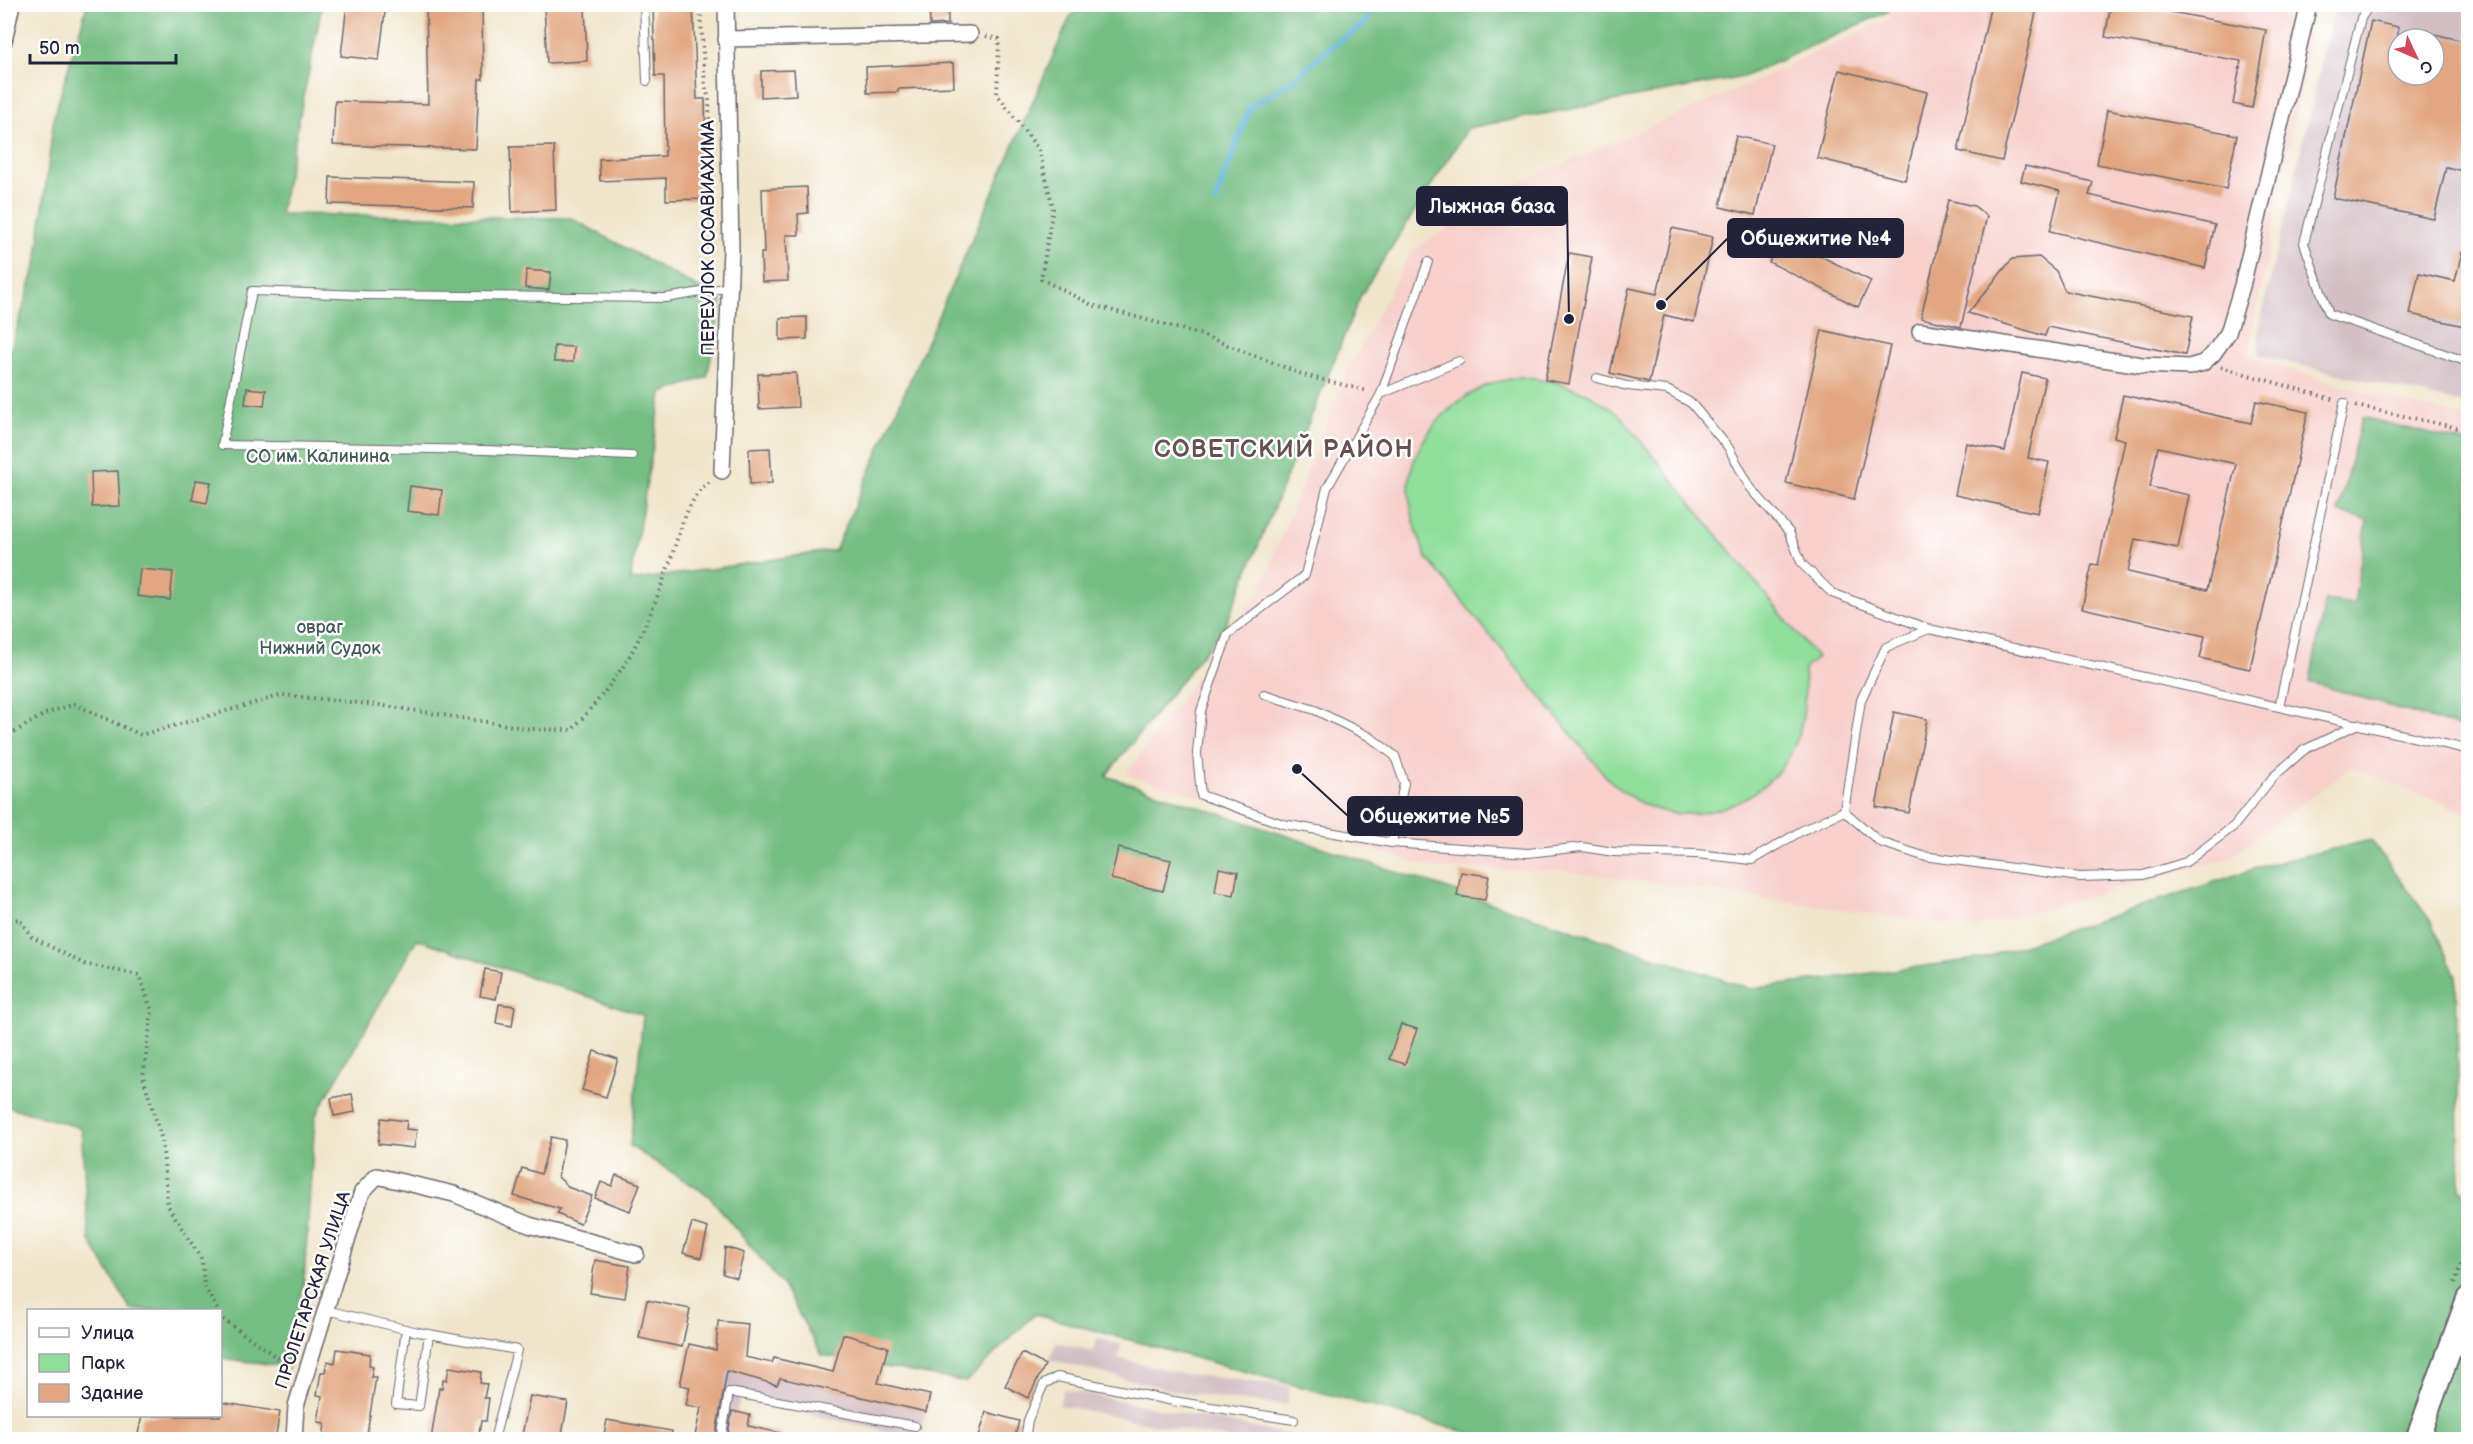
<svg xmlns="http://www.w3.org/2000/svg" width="2473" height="1444" font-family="'Balsamiq Sans',sans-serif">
	<rect width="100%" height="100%" fill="#fff"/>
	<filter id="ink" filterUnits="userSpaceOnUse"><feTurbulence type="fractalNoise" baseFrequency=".0167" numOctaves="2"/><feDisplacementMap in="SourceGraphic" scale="12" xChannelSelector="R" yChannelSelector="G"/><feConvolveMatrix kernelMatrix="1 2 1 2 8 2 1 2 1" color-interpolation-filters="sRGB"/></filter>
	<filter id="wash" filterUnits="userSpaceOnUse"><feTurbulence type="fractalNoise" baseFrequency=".008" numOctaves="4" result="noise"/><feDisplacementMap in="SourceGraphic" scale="24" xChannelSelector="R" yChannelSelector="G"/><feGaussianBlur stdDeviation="1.35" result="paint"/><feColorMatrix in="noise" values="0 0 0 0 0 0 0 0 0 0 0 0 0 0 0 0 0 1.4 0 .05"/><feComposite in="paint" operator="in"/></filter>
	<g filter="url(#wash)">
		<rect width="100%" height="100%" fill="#f0e5ca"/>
		<!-- built -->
		<path fill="#f7d0cc" d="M1895,5H2225L2282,16L2311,38L2248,356L2363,392L2468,418V814L2351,767L2230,858L1974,928L1558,870L1436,869L1126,774L1260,590L1348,370L1411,251L1525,180L1736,90L1889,18Z"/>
		<!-- industrial -->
		<path fill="#d2bec3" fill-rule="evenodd" d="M2335,5H2468V405L2259,355L2258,331ZM2398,39H2434V75H2398Z
			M1097,1338L1121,1345L1118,1358L1177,1373L1290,1386L1287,1405L1234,1400L1175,1391L1049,1360L1056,1342L1093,1351Z
			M708,1348L772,1363L774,1358L930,1395L919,1439L740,1398L730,1439L694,1440L701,1409L686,1405L689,1388L680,1385L686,1359L703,1364Z
			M1063,1389L1309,1439H1228L1059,1405Z"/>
		<!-- green -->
		<path fill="#90de9b" stroke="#59806b" stroke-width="1.5" d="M1520,377L1554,382L1589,394L1619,414L1817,658L1804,669C1806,698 1805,726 1791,753C1768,797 1706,825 1658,810C1638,804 1623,792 1608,779L1426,557C1417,533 1406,504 1410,477C1416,436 1452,400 1488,385C1498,381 1509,380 1520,377Z"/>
		<!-- forest -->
		<path fill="#74bd83" stroke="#4b705f" stroke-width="1.5" d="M87,5H322L280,214L571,218L722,301L707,377L662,393L630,581L835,550L1071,15L1091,5H1890L1889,11L1743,77L1468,128L1361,295L1226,624L1106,776L1751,989L1984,958L2269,864L2371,840L2432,923L2456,977L2460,1191L2468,1193V1439H1491L1035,1314L966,1382L822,1355L782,1284L708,1195L630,1146L643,1015L417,939L315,1117L304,1280L289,1367L221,1358L220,1310H131L89,1239L81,1128L5,1106L4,371L36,265L54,117Z
			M2362,417L2468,443V730L2310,682L2325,600L2354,604L2367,520L2338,512Z"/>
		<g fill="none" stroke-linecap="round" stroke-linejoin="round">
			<!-- stream -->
			<path stroke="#5bb3d8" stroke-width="6" d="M1215,202L1250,107L1293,80L1329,48L1365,23L1373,4"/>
		</g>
		<g id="blocks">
			<!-- building -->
			<path fill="#e2a782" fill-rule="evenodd" d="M347,4H386L379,60L341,56Z
				M426,4H482L483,79H479L476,149L333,145L335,101L428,104Z
				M544,4H585L587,61L547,63Z
				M653,4H693L697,99H705L707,199L666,200V178L600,181L599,159L665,156L664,76H655Z
				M929,4H948V24L930,25Z
				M1991,4H2038L2002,161L1958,151Z
				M2111,4H2129L2266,30L2252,108L2233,104L2241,61L2105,37Z
				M2371,21L2398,27V75H2434V34L2469,42V144L2463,171L2446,167L2434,219L2333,198Z
				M953,63L954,87L898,89V92L867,93L866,67Z
				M794,70L796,95L761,97V71Z
				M1839,70L1927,92L1905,180L1817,158Z
				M2107,110L2237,135L2226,189L2097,164Z
				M1736,136L1772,144L1755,215L1720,207Z
				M554,146L556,210L512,212L510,147Z
				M2025,166L2093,182L2089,195L2215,225L2205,268L2050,231L2060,191L2021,181Z
				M330,177L474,182L473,208L329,204Z
				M807,187L808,213L798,214L799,235H786L788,281L762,282L761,253H764L762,189Z
				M1948,200L1974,206L1987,216L1961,327L1921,318Z
				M1672,228L1713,237L1694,322L1664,315L1649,382L1610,373L1629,288L1657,294Z
				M1782,237L1871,281L1858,307L1769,262Z
				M2462,252H2469V327L2410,314L2419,273L2455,281Z
				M1569,253L1592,257L1569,384L1545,380Z
				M2039,257L2056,271L2065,291L2193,316L2185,355L2048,327L2045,336L1968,313L2012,259Z
				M526,270L551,272L549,290L525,288Z
				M807,317V339L780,340V318Z
				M1822,330L1890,346L1854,499L1786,483Z
				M554,346L574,347L573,362H554Z
				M796,373L798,407L759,409L758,374Z
				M2022,373L2045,378L2028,458L2049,462L2038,513L1955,495L1966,443L2005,451Z
				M247,388L266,390L264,406L245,404Z
				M2123,395L2251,423L2256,401L2308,412L2250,669L2200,658L2205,636L2082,608L2092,564L2098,565L2125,440L2114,437ZM2158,447L2236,464L2207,590L2128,572L2135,539L2178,548L2189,495L2150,487Z
				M770,448L772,483L750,484L749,449Z
				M118,471L120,506L92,507L91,472Z
				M196,480L211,482L207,503L192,500Z
				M410,486L442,490L439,515L407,511Z
				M140,569L173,572L170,600L137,596Z
				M1894,712L1927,719L1909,813L1876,807Z
				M1118,848L1171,860L1163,891L1111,879Z
				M1219,868L1238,872L1234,895L1215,892Z
				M1461,872L1489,876L1485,900L1457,896Z
				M485,969L501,972L496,999L480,996Z
				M499,1004L515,1006L512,1026L496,1023Z
				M1401,1024L1417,1029L1405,1064L1389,1059Z
				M594,1051L618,1059L606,1097L582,1090Z
				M352,1094L355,1112L334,1116L331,1098Z
				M381,1118L407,1121L406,1129L417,1130L414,1148L378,1144Z
				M551,1137L565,1140L558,1177L570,1188L592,1196L580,1224L557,1214L560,1209L514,1196L522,1168L541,1174Z
				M616,1175L640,1184L630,1211L595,1198L601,1182L612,1186Z
				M692,1223L708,1228L701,1258L683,1253Z
				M725,1247L744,1253L737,1278L723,1274Z
				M595,1260L630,1266L625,1298L590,1293Z
				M647,1300L690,1309L682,1347L639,1338Z
				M718,1321L748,1324L745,1357L772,1363L774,1358L833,1372L843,1334L888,1347L878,1383L930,1395L926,1412L780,1378L777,1385L727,1371L715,1440H694L701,1408L686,1405L690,1387L680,1385L689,1344L716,1350Z
				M337,1349L370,1354L369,1366L373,1367L371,1377H376L366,1440H323L325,1423L318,1422L322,1396L317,1395L321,1372H325L327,1361L335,1363Z
				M1022,1353L1045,1365L1028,1398L1005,1386Z
				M449,1367L481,1372L480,1383L487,1384L484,1398H489L486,1421H481L478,1440H431L439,1388H442L443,1379L447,1380Z
				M530,1396L568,1402L561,1440H521Z
				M220,1402L280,1412L275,1440H171L138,1434L142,1416H220Z
				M732,1411L750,1415L748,1426L781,1433L780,1440H727Z
				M986,1412L1019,1421L1014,1440H978Z
				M607,1420L672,1431L671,1440H603Z"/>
		</g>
	</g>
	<g filter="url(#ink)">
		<use href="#blocks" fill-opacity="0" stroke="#6a666d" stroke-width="1.5"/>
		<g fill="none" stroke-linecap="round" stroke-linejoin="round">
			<!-- service casing -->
			<g stroke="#6a666d" stroke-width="10">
				<path id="service" d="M644,4L647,81
					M2370,4L2361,18L2304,243L2329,314L2468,362
					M1597,378L1627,386L1667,390L1691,403L1728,447L1750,487L1789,532L1802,564L1832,593L1929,629
					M1381,394L1459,361
					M632,456L485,450L222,445L252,291L363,295L666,298L730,287
					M1264,694L1315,710L1370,737L1395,756L1404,783L1392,843L1528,853L1582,847L1614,852L1697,854L1752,860L1803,830L1844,811
					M2279,707L2344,403
					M2358,724L2304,750L2273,777L2234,826L2186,862L2143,875L2080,877L1923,856L1880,842L1844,811L1861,700L1886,647L1929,629L2462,748L2468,752
					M1392,843L1283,824L1201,795L1197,753L1201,711L1228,634L1305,575L1327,488L1381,394L1428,262
					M326,1310L418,1332L517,1350L494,1440
					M406,1329L396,1404L419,1406L429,1334
					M721,1440L729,1392L915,1426
					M1025,1440L1028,1420L1044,1384L1057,1377L1173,1401L1294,1420"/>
			</g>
			<!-- minor casing -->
			<g stroke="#6a666d" stroke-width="18">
				<path id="minor" d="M726,39L970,34
					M4,41L12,4
					M1920,331L2142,365L2189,367L2203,363L2213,354L2228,333L2242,286L2309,4
					M722,471L731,249L726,4
					M294,1440L296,1406L362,1192L377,1176L454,1194L529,1225L636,1254"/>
			</g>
			<!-- secondary casing -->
			<g stroke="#6a666d" stroke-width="26">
				<path id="secondary" d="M2417,1440L2468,1299"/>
			</g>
			<!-- path -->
			<path stroke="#6a666d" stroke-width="4" stroke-dasharray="1.5 4.5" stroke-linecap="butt" d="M700,4L705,85L709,99L711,219
				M986,36L999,39L997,94L1039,150L1053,208L1041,279L1092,305L1199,334L1307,376L1368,391
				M2221,367L2332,399
				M2356,406L2468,430
				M4,738L45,714L74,704L141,735L283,695L379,705L531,729L572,730C596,703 624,671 639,638C650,616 659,593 667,570C678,541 684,501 710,481
				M4,921L19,919L32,937L84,964L139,975L152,1011L143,1077L162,1140L168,1206L202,1260L204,1286L218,1310
				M2455,1283L2468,1242
				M220,1314L224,1320L292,1368"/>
			<!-- service -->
			<use href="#service" stroke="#fff" stroke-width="8"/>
			<!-- minor -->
			<use href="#minor" stroke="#fff" stroke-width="15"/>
			<!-- secondary -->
			<use href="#secondary" stroke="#fff" stroke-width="22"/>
		</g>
	</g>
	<g text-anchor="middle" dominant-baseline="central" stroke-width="5" stroke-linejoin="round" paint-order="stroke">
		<!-- street labels -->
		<g font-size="18" fill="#22223b" stroke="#fff">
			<text transform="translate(708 238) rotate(-90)">ПЕРЕУЛОК ОСОАВИАХИМА</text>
			<text transform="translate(313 1290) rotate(-72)">ПРОЛЕТАРСКАЯ УЛИЦА</text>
		</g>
		<!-- park labels -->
		<g font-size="18" fill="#435a58" stroke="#fff">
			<text x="318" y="456">СО им. Калинина</text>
			<text x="320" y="627">овраг<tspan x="320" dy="21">Нижний Судок</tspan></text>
		</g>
		<!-- district labels -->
		<g font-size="24" font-weight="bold" letter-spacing="1.5" fill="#655154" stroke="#fff">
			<text x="1284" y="449">СОВЕТСКИЙ РАЙОН</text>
		</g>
	</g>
	<!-- callouts -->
	<path fill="none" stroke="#22223b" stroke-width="2" d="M1569 319L1567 206M1661 305L1728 238M1297 769L1348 816"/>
	<g fill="#22223b" stroke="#fff" stroke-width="2">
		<circle cx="1569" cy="319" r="6"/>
		<circle cx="1661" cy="305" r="6"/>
		<circle cx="1297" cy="769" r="6"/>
	</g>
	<g fill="#22223b" stroke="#22223b" stroke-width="2">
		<rect x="1417" y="187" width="150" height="38" rx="6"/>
		<rect x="1728" y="219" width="175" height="38" rx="6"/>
		<rect x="1348" y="797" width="174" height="38" rx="6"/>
	</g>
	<g font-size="20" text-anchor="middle" font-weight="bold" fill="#fff">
		<text x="1492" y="213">Лыжная база</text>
		<text x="1816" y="245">Общежитие №4</text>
		<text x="1435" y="823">Общежитие №5</text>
	</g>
	<!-- margin -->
	<rect width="2473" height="1444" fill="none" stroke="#fff" stroke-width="24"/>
	<!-- legend -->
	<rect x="27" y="1309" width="195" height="108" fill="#ffffff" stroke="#a7a7b1" stroke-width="1.5"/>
	<rect x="39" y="1328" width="30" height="9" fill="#ffffff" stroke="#a7a7b1" stroke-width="1.5"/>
	<text x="81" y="1339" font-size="18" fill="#22223b">Улица</text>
	<rect x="39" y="1354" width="30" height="18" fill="#90de9b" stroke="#a7a7b1" stroke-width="1.5"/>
	<text x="81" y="1369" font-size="18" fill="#22223b">Парк</text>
	<rect x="39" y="1384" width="30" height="18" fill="#e2a782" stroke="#a7a7b1" stroke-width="1.5"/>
	<text x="81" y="1399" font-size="18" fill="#22223b">Здание</text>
	<!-- north arrow -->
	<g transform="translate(2416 57) rotate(134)"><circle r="28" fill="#ffffff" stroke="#a7a7b1" stroke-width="1.5"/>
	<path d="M0-4.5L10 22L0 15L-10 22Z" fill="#d1495b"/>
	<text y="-9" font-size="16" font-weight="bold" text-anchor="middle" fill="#22223b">С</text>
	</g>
	<!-- scale -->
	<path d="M30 54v9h146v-9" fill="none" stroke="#22223b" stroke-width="3"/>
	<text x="39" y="54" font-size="18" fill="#22223b" stroke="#ffffff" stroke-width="4.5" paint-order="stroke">50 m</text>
</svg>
